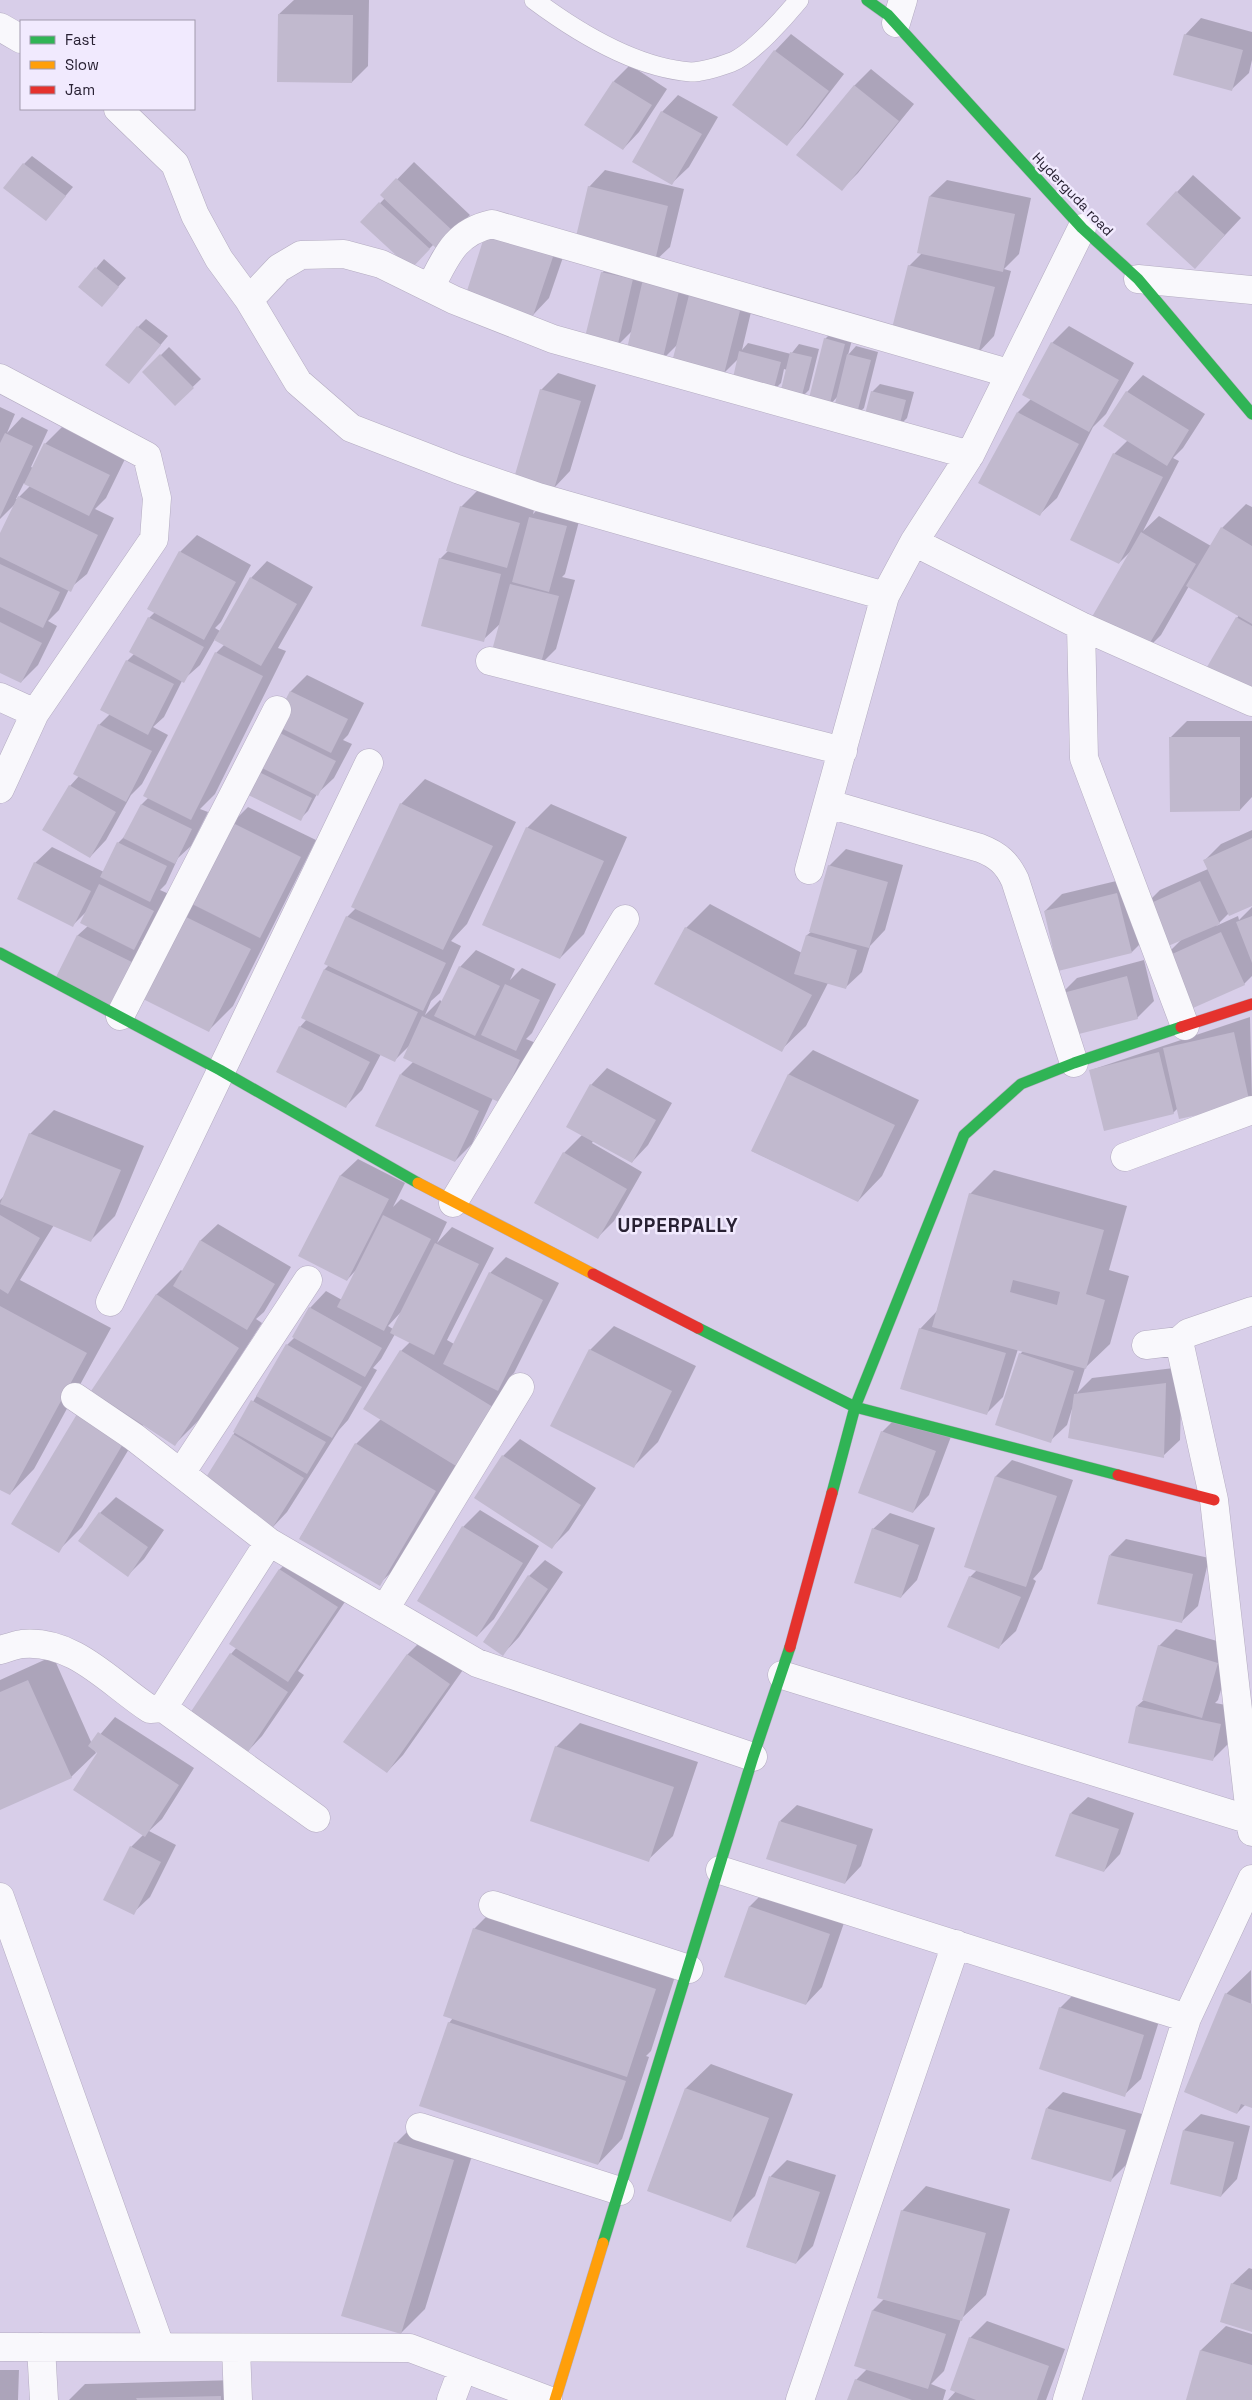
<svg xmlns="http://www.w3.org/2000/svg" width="1252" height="2400" font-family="'Space Grotesk',sans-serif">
	<rect width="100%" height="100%" fill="#d8cee9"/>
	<!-- shadow -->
	<path fill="#0003" fill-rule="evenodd" d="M294,0H369L368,66L352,82L279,14Z
		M1201,18L1252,32V60L1249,73L1232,89L1185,35Z
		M791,34L844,74L803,127L787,144L775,51Z
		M630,65L667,89L639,132L623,149L614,81Z
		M871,69L914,104L858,173L842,189L854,86Z
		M678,95L718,117L689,167L672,183L662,112Z
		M32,156L73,187L46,219L24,164Z
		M414,162L470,215L437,247L434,244L427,251L362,222L385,198L382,195Z
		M605,170L684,189L670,247L653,263L756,291L742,350L748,343L791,354L799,344L819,349L809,390L801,398L787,370L784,369L781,383L773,391L739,358L724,373L678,344L662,360L632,331L616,347L602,273L620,255L589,187Z
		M1193,175L1241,218L1211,250L1177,192Z
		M947,180L1031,198L1019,254L1004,269L1011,271L994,336L978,353L909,266L922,253L930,196Z
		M504,213L571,234L549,298L533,315L488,229Z
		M104,259L126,278L109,297L80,287Z
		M146,319L168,336L136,374L138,327Z
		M1069,326L1134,363L1106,414L1093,427L1057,498L1040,514L1018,412L1031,399L1052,343Z
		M833,331L853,336L848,355L856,346L878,352L864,408L856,416L838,396L829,406L825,339Z
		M169,347L201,379L175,404L144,372Z
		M558,373L596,385L570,471L554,488L541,390Z
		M1143,375L1205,414L1183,448L1173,458L1179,461L1143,531L1159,516L1211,546L1222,528L1246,504L1252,507V691L1237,618L1239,615L1189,586L1161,635L1144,652L1131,551L1119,563L1114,454L1128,440L1127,392Z
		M880,384L914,392L907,418L899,426L872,392Z
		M0,407L15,414L7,433L22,417L48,430L31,467L33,468L45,444L62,427L125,459L106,498L95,509L114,518L87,574L69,589L59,610L48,621L57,626L38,665L21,682L0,671V536L15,504L0,519ZM24,483L30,486L17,499H16Z
		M478,490L535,507L533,514L546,501L582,510L565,574L562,577L575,580L556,649L539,666L501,623L483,640L440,559L448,551L461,507Z
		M197,535L251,565L221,622L215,628L220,631L251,578L267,561L313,587L278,648L286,651L215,794L200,809L208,812L191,846L178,858L166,884L160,890L169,894L151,932L141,942L154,948L133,991L56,978L78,935L88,926L86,912L73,925L35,863L52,847L104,872L118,843L127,834L142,804L149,797L216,653L225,644L215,639L200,665L182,681L164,717L153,727L168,735L142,784L131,795L106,840L90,857L70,786L79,776L99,725L110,714L127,661L134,654L149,618L155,612L149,608L180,552Z
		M307,675L364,703L348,735L343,740L352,744L334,778L317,794L308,811L300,819L240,790L291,691Z
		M1187,721H1252V797L1240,810L1170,738Z
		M425,779L516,822L467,924L451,941L461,946L440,993L431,1001L425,1015L440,1000L442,1002L460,967L476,950L515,969L510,980L522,968L556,984L532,1033L526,1039L536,1043L517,1084L493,1098L472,1144L455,1161L401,1074L413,1062L410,1045L395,1060L381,1054L362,1090L346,1106L300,1027L307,1019L325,969L329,965L347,917L356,908L401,804Z
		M551,804L627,837L584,934L560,958L527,828Z
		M248,807L316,840L233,1006L209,1030L139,996L232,823Z
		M1252,830V904L1229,913L1216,926L1238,916L1239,920L1252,907V976L1244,984L1162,959L1182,939L1143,907L1160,890L1208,869L1204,861L1221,844Z
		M846,849L903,865L885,930L870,946L862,972L845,988L828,983L806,1026L781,1050L686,928L710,904L802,953L807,935L811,932L829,866Z
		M1133,877L1148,936L1132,952L1045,911L1062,894Z
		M1144,960L1154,1001L1137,1018L1060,995L1077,978Z
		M1250,1017L1252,1100L1178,1108L1173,1113L1091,1070Z
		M813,1050L919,1100L882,1176L858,1201L752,1151L789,1074Z
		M607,1068L672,1103L648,1145L632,1162L593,1141L592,1143L642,1172L614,1221L598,1237L564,1153L582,1135L591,1085Z
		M54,1110L144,1146L115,1216L91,1240L54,1225L20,1280L111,1328L34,1469L10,1494L0,1488V1200L5,1195L30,1134Z
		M358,1159L405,1183L393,1207L401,1199L447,1222L437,1243L452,1227L494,1248L447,1340L454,1344L490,1273L506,1257L559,1283L514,1373L509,1378L516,1382L459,1466L404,1560L379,1584L300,1538L356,1444L381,1419L401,1351L410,1342L395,1334L381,1359L373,1368L377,1370L348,1420L339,1430L287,1512L271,1529L202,1487L287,1345L295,1337L310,1308L326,1291L342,1300L356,1270L347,1280L300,1255L341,1175ZM401,1312L393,1329L388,1326Z
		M994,1170L1127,1206L1109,1270L1129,1276L1110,1344L1085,1368L1077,1393L1092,1378L1182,1367L1180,1440L1163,1456L1072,1409L1067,1425L1050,1441L1020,1354L1023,1351L1018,1349L1003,1397L987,1413L920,1329L937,1311L970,1194Z
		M218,1224L291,1267L264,1312L256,1319L262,1323L199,1420L175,1444L144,1424L82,1527L58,1551L81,1410L97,1393L156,1295L181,1270L183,1272L201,1240Z
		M614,1326L696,1366L658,1442L634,1466L590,1350Z
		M899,1415L952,1434L929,1495L913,1512L882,1432Z
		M520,1439L596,1488L569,1530L552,1547L476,1498L503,1456Z
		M1012,1460L1073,1480L1042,1569L1033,1579L1036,1581L1016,1631L999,1647L970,1577L977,1570L996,1476Z
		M116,1497L164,1530L144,1559L128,1575L100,1513Z
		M480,1510L539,1546L494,1619L477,1636L419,1600L463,1527Z
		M890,1513L935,1528L917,1580L901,1597L873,1529Z
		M1126,1539L1209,1558L1198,1606L1181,1622L1110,1555Z
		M297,1553L353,1590L298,1671L304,1675L262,1736L246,1753L231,1654L237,1647L231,1643L280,1569Z
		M545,1560L563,1572L519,1637L503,1654L529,1576Z
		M1176,1629L1234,1646L1218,1700L1215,1703L1237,1707L1229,1743L1212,1760L1137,1706L1145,1699L1159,1646Z
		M424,1638L465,1667L403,1755L387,1772L345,1742L408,1654Z
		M53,1656L92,1744L115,1717L194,1768L162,1819L149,1831L176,1845L150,1897L133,1913L131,1847L144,1834L101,1749H94L96,1753L71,1777L0,1807V1680Z
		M580,1723L698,1762L673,1836L648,1860L556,1747Z
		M1088,1797L1134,1813L1120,1854L1104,1871L1071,1813Z
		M797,1805L873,1829L861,1866L845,1883L780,1821Z
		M766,1890L846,1917L822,1987L806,2004L726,1976L750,1906Z
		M498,1905L679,1964L651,2051L646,2056L649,2057L622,2139L598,2164L449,2023L453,2018L474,1929Z
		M1251,1970L1252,2107L1246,2104L1237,2113L1226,1994Z
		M1077,1991L1160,2018L1141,2079L1124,2095L1060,2008Z
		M711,2064L793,2094L755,2196L731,2220L648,2190L686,2088Z
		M1063,2092L1142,2114L1127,2164L1111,2180L1047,2108Z
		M1201,2114L1250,2126L1237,2179L1221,2196L1184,2130Z
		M420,2119L478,2136L425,2309L401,2333L396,2143Z
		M787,2160L836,2175L813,2246L796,2263L747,2247L771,2176Z
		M926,2186L1010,2209L986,2295L961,2319L944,2371L931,2384L946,2390L943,2400H848L856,2380L867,2369L855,2365L873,2310L885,2298L902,2211Z
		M1249,2268L1252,2269V2330L1232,2284Z
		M987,2321L1065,2349L1046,2400H948L956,2391L970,2338Z
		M1226,2326L1252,2334V2400H1187L1201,2350Z
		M0,2370H19L18,2400H0Z
		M237,2380L238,2400H69L85,2384Z"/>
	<!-- building -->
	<path fill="#c1b9ce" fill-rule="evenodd" d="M278,14L353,15L352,83L277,82Z
		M1184,34L1243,50L1232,91L1173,75Z
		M774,50L829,91L787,146L732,105Z
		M613,81L652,105L623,150L584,125Z
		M854,85L899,121L842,191L796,155Z
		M661,111L702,134L672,185L632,162Z
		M23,163L66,196L46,221L3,188Z
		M396,178L454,232L437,249L380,195Z
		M588,186L668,206L654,265L574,245Z
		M1176,191L1225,235L1195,269L1146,224Z
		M929,196L1015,214L1003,272L917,253Z
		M379,202L430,249L411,269L360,222Z
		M487,228L555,251L533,316L466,294Z
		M908,265L995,287L978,354L891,332Z
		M95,267L119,287L102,307L78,287Z
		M601,272L633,279L617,348L584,341Z
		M643,279L680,287L662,362L626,353Z
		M689,295L741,307L724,374L672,362Z
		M137,326L161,345L129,384L105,365Z
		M824,338L845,344L829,407L808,402Z
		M1051,342L1119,380L1089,432L1022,395Z
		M739,351L781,362L773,392L732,382Z
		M790,352L812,357L801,399L780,394Z
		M160,354L194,388L175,406L142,372Z
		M847,354L871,360L856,417L833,412Z
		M540,389L581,401L554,489L514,478Z
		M871,391L906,400L899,427L864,418Z
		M1126,391L1189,430L1167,466L1103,426Z
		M1017,412L1079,444L1040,516L978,483Z
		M5,433L33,446L0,517V443Z
		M44,443L110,475L89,516L24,484Z
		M1113,453L1163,477L1119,564L1070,540Z
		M18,496L98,535L71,592L0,557V533Z
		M460,506L520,523L507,568L446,551Z
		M529,517L567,526L549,592L512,582Z
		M1221,527L1252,546V624L1186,586Z
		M1141,532L1196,564L1144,653L1089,622Z
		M179,551L236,582L204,640L147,609Z
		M439,558L501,574L484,642L421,626Z
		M0,564L60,592L43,628L0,607Z
		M250,577L297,604L261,666L214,640Z
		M510,584L559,596L540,667L491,654Z
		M148,617L204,647L184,683L129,652Z
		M1236,617L1252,626V693L1207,667Z
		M0,622L42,643L21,683L0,673Z
		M215,652L263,676L191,820L143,796Z
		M126,660L174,684L148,735L100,710Z
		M290,691L348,719L331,753L273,724Z
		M98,724L152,751L126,802L73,774Z
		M270,728L336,761L318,796L252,763Z
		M1169,737H1240V811L1170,812Z
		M249,767L312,798L301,821L238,790Z
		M69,785L116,812L90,858L42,830Z
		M400,803L493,846L443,950L351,907Z
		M141,804L192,829L175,864L123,838Z
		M231,822L301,857L260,938L190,903Z
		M526,827L604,861L560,959L482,925Z
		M1252,838V906L1229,916L1203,860Z
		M117,842L167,866L150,902L100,877Z
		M34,862L91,891L73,927L17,899Z
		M828,865L888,882L869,948L809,932Z
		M1200,881L1220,924L1161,949L1142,907Z
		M99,884L154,911L134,950L80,923Z
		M1117,893L1132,953L1058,971L1044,911Z
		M178,913L251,949L209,1032L137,996Z
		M346,916L446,963L423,1011L324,964Z
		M1252,916V963L1236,922Z
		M685,927L812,995L782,1052L654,984Z
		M1221,932L1245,985L1184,1012L1161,959Z
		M77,935L138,965L116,1009L55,979Z
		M806,935L857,950L846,989L794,974Z
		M459,966L500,986L475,1036L434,1016Z
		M324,969L418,1012L395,1062L301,1018Z
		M1127,976L1138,1019L1071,1036L1059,994Z
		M505,984L540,1000L516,1051L481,1035Z
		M422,1016L520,1060L501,1103L403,1058Z
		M299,1026L370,1062L346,1108L276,1072Z
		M1234,1032L1250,1104L1179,1119L1163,1048Z
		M1159,1052L1174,1114L1104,1131L1089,1070Z
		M400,1074L479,1111L455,1162L375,1126Z
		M788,1074L895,1125L858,1202L751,1151Z
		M590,1084L656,1120L632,1163L566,1127Z
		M29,1133L121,1170L91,1242L0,1204Z
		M563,1152L627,1189L598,1239L534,1203Z
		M340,1175L389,1199L347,1281L298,1256Z
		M969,1193L1104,1230L1086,1294L1105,1300L1086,1369L932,1327ZM1013,1280L1060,1292L1057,1305L1010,1292Z
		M0,1215L40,1238L8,1294L0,1289Z
		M383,1215L431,1239L384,1331L337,1307Z
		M200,1240L275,1284L247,1330L173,1286Z
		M435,1243L479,1264L434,1355L390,1333Z
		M489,1272L543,1300L498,1391L443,1364Z
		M156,1294L239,1348L175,1446L91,1391Z
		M0,1306L87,1353L10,1495L0,1490Z
		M309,1307L382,1348L365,1377L292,1337Z
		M919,1328L1006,1353L987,1415L900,1389Z
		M286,1344L362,1387L332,1438L256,1396Z
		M589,1349L672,1391L634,1468L550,1426Z
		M400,1350L493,1407L456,1466L363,1409Z
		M1019,1353L1074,1371L1051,1443L995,1425Z
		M1166,1383L1164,1458L1068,1438L1074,1394Z
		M251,1400L326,1442L307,1474L233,1432Z
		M80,1409L127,1437L59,1553L11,1524Z
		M881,1431L936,1451L913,1513L858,1493Z
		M233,1434L304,1478L271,1530L200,1487Z
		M355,1443L436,1491L380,1586L299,1539Z
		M502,1455L581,1505L552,1549L474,1498Z
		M995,1476L1057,1496L1026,1587L964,1567Z
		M99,1512L148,1547L128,1577L78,1541Z
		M462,1526L523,1563L477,1637L417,1601Z
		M872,1528L919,1545L901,1598L854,1583Z
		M1109,1555L1193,1574L1182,1623L1097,1604Z
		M279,1569L338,1607L288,1682L229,1644Z
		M528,1575L548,1589L503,1656L483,1642Z
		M969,1576L1021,1597L999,1649L947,1627Z
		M1158,1645L1218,1663L1202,1718L1142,1700Z
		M230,1653L288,1692L246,1755L188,1716Z
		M407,1654L450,1684L387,1773L343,1742Z
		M28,1680L72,1778L0,1810V1692Z
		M1136,1706L1221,1724L1213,1761L1128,1743Z
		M98,1732L179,1785L145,1837L73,1790L97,1753L88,1746Z
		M555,1746L674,1787L649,1862L530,1821Z
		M1070,1813L1119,1829L1104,1872L1055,1856Z
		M779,1821L857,1845L845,1884L766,1859Z
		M130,1846L161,1862L134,1915L103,1900Z
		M749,1906L830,1934L806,2005L724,1977Z
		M473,1928L656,1989L627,2077L443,2016Z
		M1225,1993L1252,2004V2108L1241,2104L1237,2114L1184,2092Z
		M1059,2007L1144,2035L1125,2097L1039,2069Z
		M448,2022L626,2081L598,2165L419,2106Z
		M685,2088L769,2118L731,2222L647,2191Z
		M1046,2108L1126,2130L1111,2182L1031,2159Z
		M1183,2130L1234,2142L1221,2197L1170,2184Z
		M394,2142L454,2160L401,2334L341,2316Z
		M769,2176L820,2192L796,2264L746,2247Z
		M901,2210L986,2233L962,2321L877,2298Z
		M1231,2283L1252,2290V2332L1220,2322Z
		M872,2310L946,2334L928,2389L854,2366Z
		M969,2337L1049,2366L1037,2400H976L950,2390Z
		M1200,2350L1252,2365V2400H1186Z
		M855,2379L912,2400H847Z
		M221,2396V2400H137L136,2398Z"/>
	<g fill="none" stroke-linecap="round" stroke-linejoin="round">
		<!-- lane casing -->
		<g stroke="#b4acc1" stroke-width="20">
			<path id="lane" d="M534,0C577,32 636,68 691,72C702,72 721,66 732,62C752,54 785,17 799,0"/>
		</g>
		<!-- street casing -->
		<g stroke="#b4acc1" stroke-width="29">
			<path id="street" d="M896,23L903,0
				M0,27L21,39
				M118,109L175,164L195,215L219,259L249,300L298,382L351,428L457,469L538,497L885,596
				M1138,279L1252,290
				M430,288C446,257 455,232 492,224L1008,373
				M249,300L279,268L301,255L344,254L381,264L454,300L553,339L970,455
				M0,378L147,456L157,498L154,539L35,713L0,789
				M914,542L1081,626L1252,702
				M1081,626L1084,758L1185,1026
				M490,661L843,751
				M0,697L35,713
				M829,804L980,848C998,855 1007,863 1015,880L1074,1063
				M809,870L885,596L914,542L970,455L1082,228
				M120,1016L277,710
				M1125,1157L1252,1110
				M453,1203L625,919
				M110,1302L369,763
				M1179,1341L1214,1500L1252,1832
				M1146,1345L1179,1341L1188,1333L1252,1311
				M75,1397L134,1437L269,1542L477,1663L753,1757
				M181,1473L308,1280
				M385,1609L520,1387
				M0,1650C7,1648 15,1645 22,1644C74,1639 110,1683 150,1709L163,1708L269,1542
				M782,1675L1250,1820
				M163,1708L316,1818
				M720,1870L1187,2018
				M0,1897L160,2346
				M493,1905L689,1969
				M420,2127L620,2191
				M0,2347L410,2348L548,2400
				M41,2347L44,2400
				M236,2348L238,2400
				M451,2400L463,2368
				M800,2400L956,1944
				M1067,2400L1187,2018L1252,1879"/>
		</g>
		<!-- fast casing -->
		<g stroke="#b4acc1" stroke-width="12">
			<path id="fast" d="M867,0L888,15L1082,228L1138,279L1252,414
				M0,953L220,1070L418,1183
				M698,1328L855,1407L1118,1475
				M832,1493L855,1407L964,1135L1021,1084L1074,1063L1181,1027
				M603,2243L753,1757L790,1647"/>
		</g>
		<!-- slow casing -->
		<g stroke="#b4acc1" stroke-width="12">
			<path id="slow" d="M418,1183L593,1274
				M555,2400L603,2243"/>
		</g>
		<!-- jam casing -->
		<g stroke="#b4acc1" stroke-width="12">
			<path id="jam" d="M1181,1027L1252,1004
				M593,1274L698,1328
				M1118,1475L1214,1500
				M790,1647L832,1493"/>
		</g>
		<!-- lane -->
		<use href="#lane" stroke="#f9f8fc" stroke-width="19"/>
		<!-- street -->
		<use href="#street" stroke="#f9f8fc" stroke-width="28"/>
		<!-- fast -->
		<use href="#fast" stroke="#30b455" stroke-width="11"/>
		<!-- slow -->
		<use href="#slow" stroke="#ff9f0a" stroke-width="11"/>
		<!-- jam -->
		<use href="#jam" stroke="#e5322d" stroke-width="11"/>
	</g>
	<g text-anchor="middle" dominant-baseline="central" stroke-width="5" stroke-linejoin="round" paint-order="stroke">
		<!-- street labels -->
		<g font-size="14" fill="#282133" stroke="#f1eafe">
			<text transform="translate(1073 194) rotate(46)">Hyderguda road</text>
		</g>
		<!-- district labels -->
		<g font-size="19" font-weight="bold" letter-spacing="1" fill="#282133" stroke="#f1eafe">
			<text x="678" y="1225">UPPERPALLY</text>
		</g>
	</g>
	<!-- legend -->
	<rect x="20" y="20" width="175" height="90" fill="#f1eafe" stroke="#a19aad"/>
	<rect x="30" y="36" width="25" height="8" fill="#30b455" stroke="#a19aad"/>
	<text x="65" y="45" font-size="15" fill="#282133">Fast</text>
	<rect x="30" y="61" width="25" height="8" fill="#ff9f0a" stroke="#a19aad"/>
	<text x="65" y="70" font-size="15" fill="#282133">Slow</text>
	<rect x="30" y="86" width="25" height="8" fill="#e5322d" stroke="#a19aad"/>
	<text x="65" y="95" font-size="15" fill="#282133">Jam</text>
</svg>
